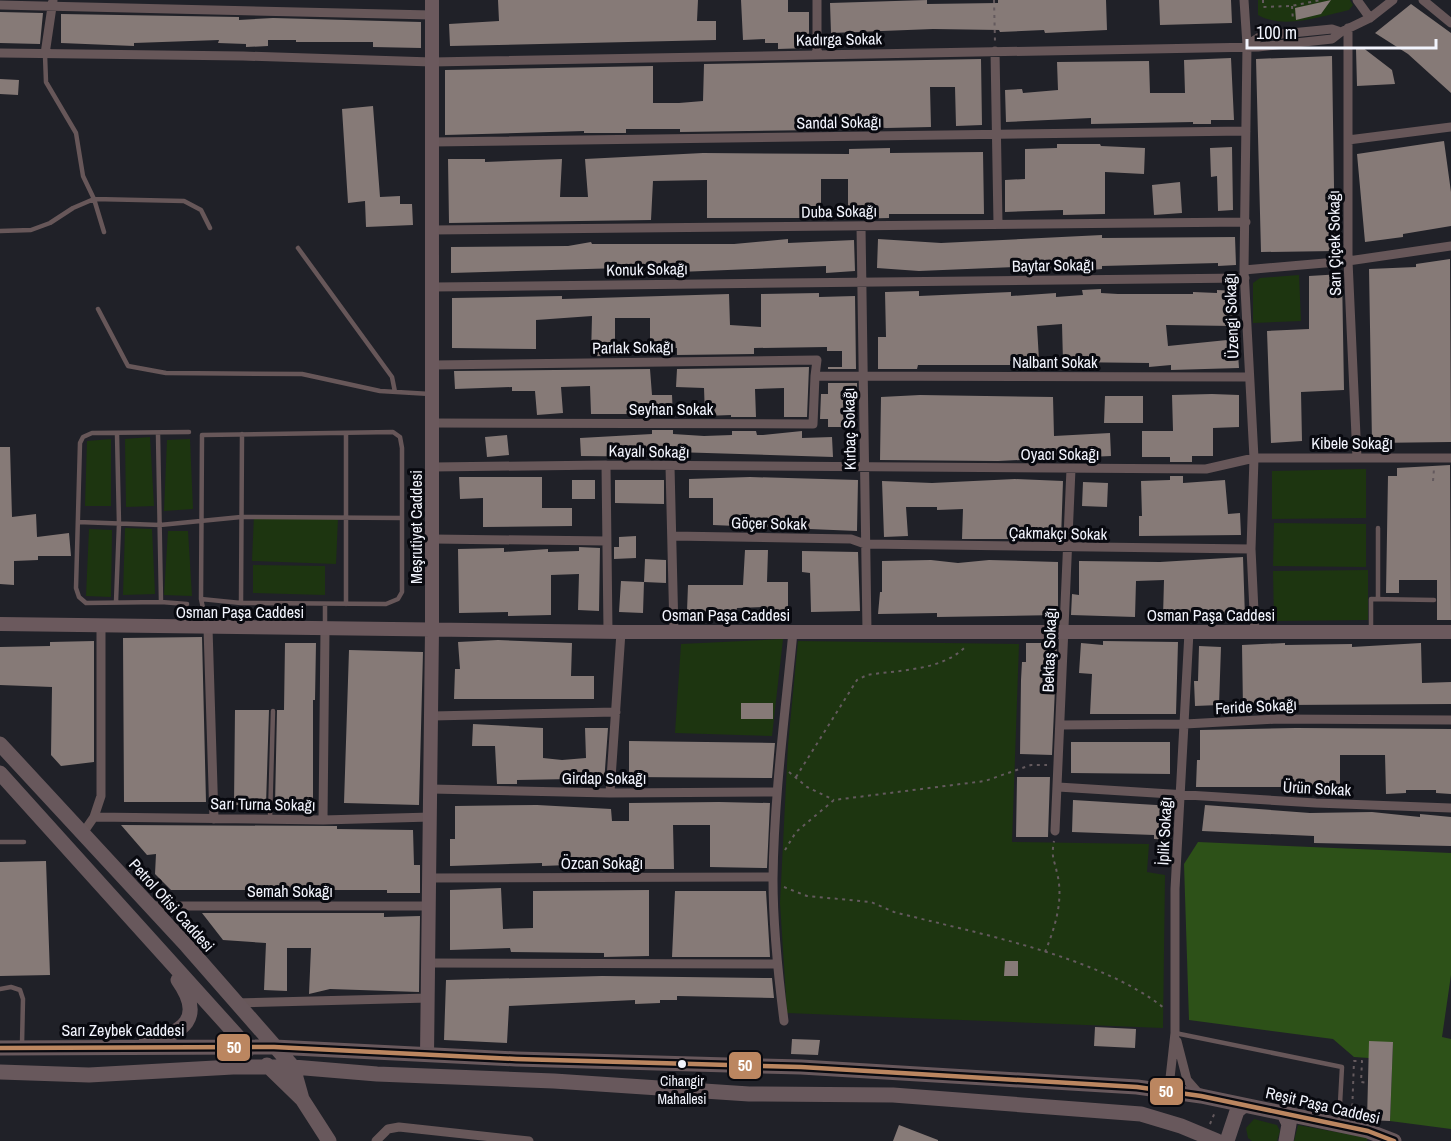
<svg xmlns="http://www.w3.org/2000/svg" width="1451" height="1141" font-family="'Archivo Narrow',sans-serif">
	<rect width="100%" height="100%" fill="#202128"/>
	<!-- green -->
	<path fill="#1d3510" d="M1258,0H1350L1353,5L1349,10C1322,16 1284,30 1258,15Z
		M1299,275L1301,321L1253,323V283L1260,278Z
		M150,437L154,506L126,507L125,439Z
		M111,439V506H85L87,441Z
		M190,439L193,509L164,511L167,440Z
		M1366,469V518L1272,519V471Z
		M254,515L338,518L336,564L252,561Z
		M1274,523L1366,524V567L1273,566Z
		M125,528L152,529L155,594L123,595Z
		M89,529L112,530L111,597L86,596Z
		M168,531H188L192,596L164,595Z
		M253,565L325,566V595L253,593Z
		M1368,570V620L1274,621L1273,571Z
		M783,639L772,736L675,733L681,644Z
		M798,641L1019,644L1012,842L1149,844L1147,872L1165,875L1163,1028L787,1013L780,903L788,745Z
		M1254,1119L1277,1125L1280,1131L1277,1141H1252L1248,1138L1246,1128Z
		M1298,1125L1368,1138L1367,1141H1294Z"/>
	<!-- forest -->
	<path fill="#2d5118" d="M1198,842L1451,853V975L1442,1037L1451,1039V1129L1390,1121L1393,1042L1369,1058L1354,1057L1333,1039L1189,1020L1184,864Z"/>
	<!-- building -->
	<path fill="#867a77" d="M498,0H698L697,21H716V40L450,46L449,24L499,21Z
		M741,0H788V12H809V48L778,49V43H765V39L743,40Z
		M927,0V4L998,3V0H1106L1107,30L1045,33L1044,30L1000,32L999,30L933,29L831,33L830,3Z
		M1159,0H1231L1232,23L1160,25Z
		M1331,0L1321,14L1296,20L1295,8Z
		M1411,4L1451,33V93L1408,54L1375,33Z
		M0,12L43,13L40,44L0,43Z
		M61,14L239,17V20L273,18L421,22V48L373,47V42H296V40H268V46L246,47V44L218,43L219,40L134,43V46L61,43Z
		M1362,47L1392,70L1395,84L1357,86L1356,49Z
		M1332,56L1335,251L1261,252L1256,59Z
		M1231,58L1234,120H1211V124H1193V122L1091,124V118L1006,122L1005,90L1022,89L1023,93L1058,90L1057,62L1149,61L1150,93H1185L1184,60Z
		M981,59L982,125L956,126L955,87H930L931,127L886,128L849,124L817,125L818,130L680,132V129H626V133H584V131L445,135V70L653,66V103H679L703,101L704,64Z
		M0,79L19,80L18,95L0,94Z
		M373,106L380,197L400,196V204H412L413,225L366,227L365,201L348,203L342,109Z
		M1444,141L1451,192V226L1403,234V237L1365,242L1357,154Z
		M1057,144H1100L1101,146L1145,148L1144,174L1105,172V214L1063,215V210L1005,212V180L1025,179V149L1057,148Z
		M1232,147L1233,210L1218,211L1217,176L1211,177L1210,148Z
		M890,148V153L983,152L984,214H889V218L848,219V179H821V218H707V180L653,181L651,220L449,223L448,159H485V162L562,159L560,197H588L585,159L703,153L849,154V149Z
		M1180,182L1182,213L1154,215L1152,185Z
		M1102,235V238L1235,237L1236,265L1218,266V263L1102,266V269L1059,273V269L1015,267L919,271L877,268L878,239L941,243Z
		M788,239V243L854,240L855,271L826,273V266L679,272L622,271V268L451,273V247L568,246L591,242L592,244H734Z
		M1450,259L1451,442L1372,443L1369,269L1416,267V264Z
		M1342,274L1344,390L1301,392L1302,441L1271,443L1267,331L1309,329V276Z
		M1101,289V293L1118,294H1193V292L1217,293V290L1235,291L1232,326L1166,325L1168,346L1237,339L1239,368L1171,370V365L1149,367V363L1063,362L1062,324L1037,326L1039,360L1010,361V365H918L917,369H878V337H886L885,292L919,291V296L1011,292V296L1056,293V297L1083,295L1082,290Z
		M819,293V297L855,296L856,369H828V367H842V351H827V347L754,348V354L677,355V348H650V318H615V356H591L592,316L536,320V349L452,348V298L562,296V299L729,294L730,325L761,327V294Z
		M809,367L807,417H784V388L755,389L756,417H731V415L705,416L704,388L676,387L677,369Z
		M650,369L652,395H672L673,417H652V414H591L590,386L561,387L563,413L537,415L535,391H512V387L455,389L454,371Z
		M828,383H857V427H828V419H820L821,394H828Z
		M1212,394L1239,395V427L1213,428V456H1192V462H1170V457H1142V431H1173L1172,395Z
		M920,395L1053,397L1054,436L1110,433L1111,456L998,461L880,460L881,397Z
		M1105,396H1143V423H1104Z
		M652,430H673V434L704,436L732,435V431H756L757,435H763L802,431V438L832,437L833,457L674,452V457L581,456L580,438L652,434Z
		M507,435L509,455L487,457L485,437Z
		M0,447H10L12,517L36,514L37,537L69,533L71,556H38V560L14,561V585L0,584Z
		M1450,465L1451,620H1437V580H1399V593H1386L1388,476H1397V468Z
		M1170,476H1183V483L1225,480L1228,514L1240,513L1241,535L1139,536V516H1142L1141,481L1170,480Z
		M459,477H542V508H572V526L483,527V498L460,499Z
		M750,477L858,480L857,531L713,525V498H689V479Z
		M1015,479L1063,481L1061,539H962L963,509L937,510V507H906L908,536L884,537L882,481L932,483Z
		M572,480H595V499H572Z
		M615,480H664V504L615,503Z
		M1083,482L1108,483L1107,507L1082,506Z
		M636,536V558L614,559V547H619V537Z
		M579,547L600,548L599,611L578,610L579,574L551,575V615L508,616V612L459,613L458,549L504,548V552L548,549V552L579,551Z
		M745,550H768L767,582H788V613L766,612V607L737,608L736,612L687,611L688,585H743Z
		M802,551L858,552L860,611L811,612L810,573L802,572Z
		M1243,557L1245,618L1163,617L1164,580L1136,581L1135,617L1071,615L1072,594L1079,595V561L1160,562Z
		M645,559L666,560V583L644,582Z
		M931,560L958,563L989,560L1058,562V615L937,617V613L878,614L880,592H882V561Z
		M621,581L644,582L643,613L619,612Z
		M202,637L206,802H124L123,638Z
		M498,640L572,643L571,676H594V699H454L455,669H460L458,642Z
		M94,641V762L61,766L51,755L52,687L0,685V647L50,646V642Z
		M1103,641L1178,642L1176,714H1090L1092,674L1079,673L1081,643L1103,645Z
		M285,643H316L315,700H313V806L275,805L277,710H284Z
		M1026,643H1057L1052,755L1020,754L1021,680L1022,662H1026Z
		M1285,643V645L1352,644V647L1421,643L1422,683L1451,682V704L1285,705V707L1243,709L1242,645Z
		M1199,646L1221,647L1219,705L1195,706L1194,681H1198Z
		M349,650L423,652L419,805L344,803Z
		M741,703H773V719H741Z
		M235,710H269L266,805H234Z
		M473,724L543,728V758L562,760L586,758L585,728H608L604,783L572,785L571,779L517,780V784H497L495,746H472Z
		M1296,728L1451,729V794L1436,793V790H1406V793L1386,794L1385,755H1340V787H1196L1197,760H1200V730Z
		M629,741L775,743L772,778L629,777Z
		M1071,742H1170V774L1071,773Z
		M1017,777H1050L1048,837H1016Z
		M1073,800L1173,806L1171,840L1154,839V835L1072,832Z
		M719,802L770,803L767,868L710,867V825H673L674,869H640V867L596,864L542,866V863L450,866V839H455V806L537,805L611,809L612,821H629V803Z
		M1205,805L1310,813L1372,812L1420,817V814L1451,817V846L1314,843V836L1202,831Z
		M121,825L337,826V829L413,830L414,865H420V893H387V890H171L155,874L156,854L147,855Z
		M46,861L50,975L0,976V862Z
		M501,888L503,929L533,928V891L649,890V956L604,957V953L511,952L510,948L450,950V890Z
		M675,891H766L770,957H672Z
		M202,913H384V917L420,916L419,992L330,989L309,994L311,948H287V991L264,990L266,943L223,940Z
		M1005,961H1018V976H1004Z
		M602,976L772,978L774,998L677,996V1000H660V1003L635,1004V1000L509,1006L507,1043L444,1040L446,980Z
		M1095,1027L1136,1029L1135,1048L1094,1046Z
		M792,1039L820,1040L818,1055L791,1054Z
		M1369,1041L1393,1042L1390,1121L1367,1120Z
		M899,1125L938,1140V1141H893Z"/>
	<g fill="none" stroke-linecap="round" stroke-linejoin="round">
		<!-- path -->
		<path stroke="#645a5e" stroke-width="2" stroke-dasharray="3 4.5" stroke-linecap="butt" d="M994,0L995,42
			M1263,0V7L1291,6L1321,0
			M1292,6L1293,21
			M1433,481L1434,469
			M789,772L807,787L834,800
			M796,777L857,680L867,675C898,670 943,671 966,646
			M785,850L796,832L834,800L985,781L1031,765H1047
			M784,887L807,896L871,902L894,912C975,933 1099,956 1164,1008
			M1045,952C1055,928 1064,899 1057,873C1054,858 1051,858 1054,841
			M1352,1114L1354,1061H1362L1361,1082L1368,1083
			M1210,1124L1215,1112"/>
		<!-- lane -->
		<path stroke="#675759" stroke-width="4.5" d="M45,55L46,82L76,133L83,176L94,199L104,232
			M0,231L31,230L50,223L73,208L94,199L184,201L201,210L210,228
			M298,248L392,377L395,392
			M98,309L128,366L166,373L302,374L380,391L430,394
			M393,432L400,437L402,448V592L398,599L386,604L241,603L201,599L202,435Z
			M158,434L161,602
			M78,522L160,525L241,517L402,518
			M201,599L207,626
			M1378,599V528
			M116,602L119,524L117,434
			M241,603L242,434
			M187,604L161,602L86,603L79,597L76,588L80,443L83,437L92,433L189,432
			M346,604V433
			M325,605V626
			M1371,629V599L1434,600
			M270,819L273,711
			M0,842H24
			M0,989L11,987L20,990L23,999L22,1044
			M1175,1033L1342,1067L1339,1122"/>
		<!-- street -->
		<path stroke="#675759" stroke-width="9" d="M1244,0L1247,45L1244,270L1254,458L1251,549L1255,632
			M1357,0L1370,18
			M1423,0L1451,23
			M0,5L432,15
			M1348,28V261L1357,458
			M1247,45L1261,36L1332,29L1341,32
			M995,51L998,224
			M0,53L243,56L432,62L1258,47L1332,39L1341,32L1370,18L1393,0
			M45,54L53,0
			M817,54V0
			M1348,140L1451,127
			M432,142L1246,131
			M861,226L867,632
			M432,230L1246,222
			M1244,270L1348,261L1451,246
			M433,287L1245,278
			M433,365L817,360L815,376
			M433,423L813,424L815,376L1248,377
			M606,465L608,631
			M670,466L674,632
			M433,467L606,465L1206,469L1254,458H1451
			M672,536L851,539L865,544L1251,549
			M433,539L607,541
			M208,628L214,819
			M432,716L616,712
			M1062,725L1185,724L1278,719L1451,720
			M1058,787L1316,803L1451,808
			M431,789L610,793L777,792
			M610,793L621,632
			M94,817L323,820L431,817
			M323,820L325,629
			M1055,831L1071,469
			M83,833L94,817L101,796V627
			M431,878L773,877
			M149,906H430
			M429,963L777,964
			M235,1003L429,998
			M784,1021C778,974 773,927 773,879C774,797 785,714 793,632
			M1177,1041L1187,1080L1201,1096
			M1157,1089L1170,1078L1175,1033V889L1189,632
			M376,1141L388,1129L399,1127L529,1141"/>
		<!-- secondary -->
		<path stroke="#6b595d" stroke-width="14" d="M0,624L621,632H1451
			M427,1055L432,630V0"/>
		<!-- primary -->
		<path stroke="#68585c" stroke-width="15" d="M0,744L187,946L293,1067L302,1099
			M0,773L249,1049
			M146,1042C184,1033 205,1018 178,980
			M0,1048L274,1047L516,1059L801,1067L1137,1087L1201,1096L1368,1131L1394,1141
			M267,1065L302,1099L329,1141
			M0,1072L89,1075L233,1067H293L377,1074L554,1081L749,1094L893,1095L1141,1114L1181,1126L1217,1141
			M1284,1114L1289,1124L1286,1141
			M1227,1141L1237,1111L1243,1106"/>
		<!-- bus-1 casing -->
		<g stroke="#08090f" stroke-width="9">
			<path id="bus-1" d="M0,1048L274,1047L516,1059L801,1067L1137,1087L1201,1096L1368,1131L1394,1141"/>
		</g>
		<!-- bus-1 -->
		<use href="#bus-1" stroke="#bb8660" stroke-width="4.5"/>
	</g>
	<!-- markers -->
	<circle fill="#f2f4fd" stroke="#08090f" stroke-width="2" cx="682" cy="1064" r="5"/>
	<g text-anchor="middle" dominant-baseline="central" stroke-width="6" stroke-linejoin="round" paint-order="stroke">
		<!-- bus labels -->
		<g font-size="14" fill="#f2f4fd" stroke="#08090f">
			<text x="682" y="1081">Cihangir<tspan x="682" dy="18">Mahallesi</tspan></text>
		</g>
		<!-- street labels -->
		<g font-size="16" fill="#f2f4fd" stroke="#08090f">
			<text transform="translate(839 39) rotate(-1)">Kadırga Sokak</text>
			<text transform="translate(839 122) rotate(-1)">Sandal Sokağı</text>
			<text transform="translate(839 211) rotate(-1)">Duba Sokağı</text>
			<text transform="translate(1334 243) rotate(-91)">Sarı Çiçek Sokağı</text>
			<text transform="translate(1053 265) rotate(-1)">Baytar Sokağı</text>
			<text transform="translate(647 269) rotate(-1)">Konuk Sokağı</text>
			<text transform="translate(1231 316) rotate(-92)">Üzengi Sokağı</text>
			<text transform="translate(633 347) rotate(-1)">Parlak Sokağı</text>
			<text x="1055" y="362">Nalbant Sokak</text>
			<text x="671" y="409">Seyhan Sokak</text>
			<text transform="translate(849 429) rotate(-91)">Kırbaç Sokağı</text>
			<text x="1352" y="443">Kibele Sokağı</text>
			<text transform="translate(649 451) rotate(1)">Kayalı Sokağı</text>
			<text x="1060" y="454">Oyacı Sokağı</text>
			<text transform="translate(769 523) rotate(1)">Göçer Sokak</text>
			<text transform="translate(416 527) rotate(-90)">Meşrutiyet Caddesi</text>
			<text transform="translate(1058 533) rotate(1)">Çakmakçı Sokak</text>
			<text x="240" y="612">Osman Paşa Caddesi</text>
			<text x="726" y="615">Osman Paşa Caddesi</text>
			<text x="1211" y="615">Osman Paşa Caddesi</text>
			<text transform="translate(1049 650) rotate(-88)">Bektaş Sokağı</text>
			<text transform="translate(1256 706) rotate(-3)">Feride Sokağı</text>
			<text x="604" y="778">Girdap Sokağı</text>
			<text transform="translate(1317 788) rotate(3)">Ürün Sokak</text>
			<text transform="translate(263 804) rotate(1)">Sarı Turna Sokağı</text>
			<text transform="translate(1164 831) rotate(-87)">İplik Sokağı</text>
			<text x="602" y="863">Özcan Sokağı</text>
			<text x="290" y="891">Semah Sokağı</text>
			<text transform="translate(172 905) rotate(48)">Petrol Ofisi Caddesi</text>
			<text x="123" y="1030">Sarı Zeybek Caddesi</text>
			<text transform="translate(1323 1105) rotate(13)">Reşit Paşa Caddesi</text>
		</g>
	</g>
	<g stroke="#08090f" stroke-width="2">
		<rect x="216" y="1033" width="35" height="29" rx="6" fill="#bb8660"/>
		<rect x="728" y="1051" width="34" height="29" rx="6" fill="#bb8660"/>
		<rect x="1149" y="1077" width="35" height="29" rx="6" fill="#bb8660"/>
	</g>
	<g font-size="16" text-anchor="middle" font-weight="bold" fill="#fff">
		<text x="234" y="1053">50</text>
		<text x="745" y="1071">50</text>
		<text x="1166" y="1097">50</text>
	</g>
	<!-- scale -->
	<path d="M1247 39v9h189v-9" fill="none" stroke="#f2f4fd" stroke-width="3"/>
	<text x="1256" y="39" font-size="18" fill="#f2f4fd" stroke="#08090f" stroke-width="4.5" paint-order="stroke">100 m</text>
</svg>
